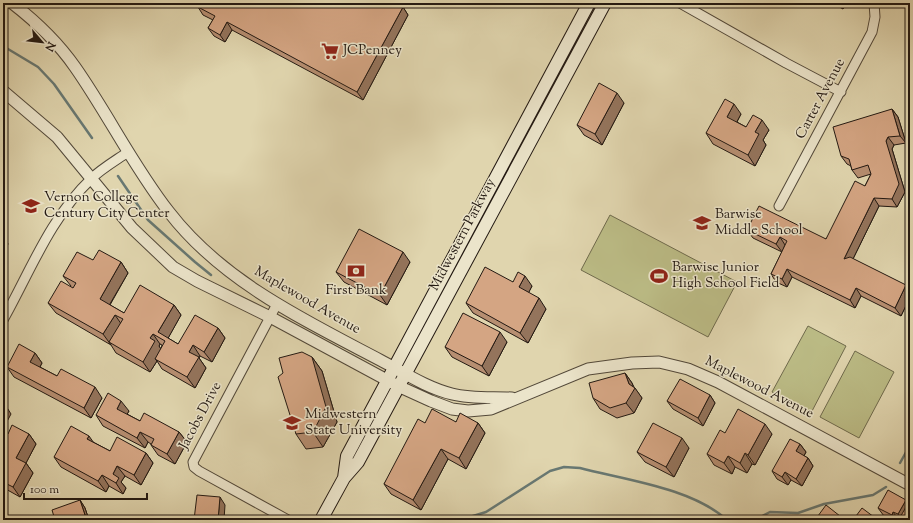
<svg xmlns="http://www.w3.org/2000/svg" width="913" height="523" font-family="'Sorts Mill Goudy',serif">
	<rect width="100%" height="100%" fill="#e0d5ae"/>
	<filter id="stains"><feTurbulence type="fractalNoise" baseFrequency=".005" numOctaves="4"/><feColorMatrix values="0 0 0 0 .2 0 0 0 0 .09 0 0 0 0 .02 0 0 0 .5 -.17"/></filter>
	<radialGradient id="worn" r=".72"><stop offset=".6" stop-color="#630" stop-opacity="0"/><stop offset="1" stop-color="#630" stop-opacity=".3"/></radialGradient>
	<!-- green -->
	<path fill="#bbbb85" stroke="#6f6a4c" d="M610,215L737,282L708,337L581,270Z
		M808,326L846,346L811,413L772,392Z
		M855,351L894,372L859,438L820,417Z"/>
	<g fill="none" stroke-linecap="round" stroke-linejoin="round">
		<!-- stream -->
		<path stroke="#687872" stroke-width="2.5" d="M3,46L38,67L54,84L92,138
			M118,176L148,220L195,262L211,275
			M900,463L910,445
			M460,520L486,512L550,471L564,467L580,468C626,480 692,488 727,520
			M755,520L770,512L798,513L824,504L873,495L886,487"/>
		<!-- minor casing -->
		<g stroke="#524839" stroke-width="11">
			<path id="minor" d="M680,3L786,63L841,92
				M779,206L872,32L875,17L874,3
				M277,304L193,462L194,467L199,471L288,520
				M3,320C30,272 50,218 91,179C101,169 115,161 128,152"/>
		</g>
		<!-- tertiary casing -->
		<g stroke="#524839" stroke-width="13">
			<path id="tertiary" d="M12,3C34,20 59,44 75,67C108,114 133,166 169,212C222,281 304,320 380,360C403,372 427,388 452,394C471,399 492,397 512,398
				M3,91L57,137L132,228L173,267L197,281L270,317L398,386L431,401L452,409L468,411L491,409L588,369L632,363L659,362L688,369L718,382L910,485"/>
		</g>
		<!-- secondary casing -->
		<g stroke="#231912" stroke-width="14">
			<path id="secondary" d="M344,478L347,456L589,3
				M321,520L344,478L358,462L605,3"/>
		</g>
		<!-- minor -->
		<use href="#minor" stroke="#ebe4ca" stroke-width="9"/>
		<!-- tertiary -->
		<use href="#tertiary" stroke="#ebe4ca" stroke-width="11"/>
		<!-- secondary -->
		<use href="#secondary" stroke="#ebe4ca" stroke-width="12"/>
	</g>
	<!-- wall -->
	<path fill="#b68e71" stroke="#231912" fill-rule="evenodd" d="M832,3H846L843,9Z
		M400,6L403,7L408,15L363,100L232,30L225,42L214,36L208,28L213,20L203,15L198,7Z
		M624,103L602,145L584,135L577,125Z
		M892,109L898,117L906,143L894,145L892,149L905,192L897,207L879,206L853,259L910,290V297L901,316L861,296L855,308L792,277L787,287L776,282L771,274L782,252L753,238L747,230L826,239L865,186L871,174L858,178L852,170L851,166L847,164L841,156Z
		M741,114L737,122L746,127L769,130L763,140L766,145L755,166L713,144L706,133Z
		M93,260L121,262L128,273L110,305L124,313L174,305L181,315L168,338L178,344L218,328L225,338L212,362L200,356L199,358L206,368L195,388L162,369L157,361L150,372L116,353L111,345L56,313L48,303L71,286L63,276ZM160,344L162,345L161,349L159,346Z
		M410,262L387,305L344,282L336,272Z
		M513,282L532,286L528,293L546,309L528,343L473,313L466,303Z
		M507,342L489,376L452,357L445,347Z
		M35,353L42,363L40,367L57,376L102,398L91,418L14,377L7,367Z
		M312,357L322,371L337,422L323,447L306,449L296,434Z
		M625,373L632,383L634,387L642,398L634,413L617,418L600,409L593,398Z
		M710,395L715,403L703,426L673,409L667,401Z
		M129,411L127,414L140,421L179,432L187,442L175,464L158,455L151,445V444L148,442L145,448L103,426L96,415Z
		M456,422L478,423L485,433L466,469L448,459L421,510L391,494L384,484L425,423Z
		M3,431L8,434H29L36,444L26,463L33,473L20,497L4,488L3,487Z
		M725,433L772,434L755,465L752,464L747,473L735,467L732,474L714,465L707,454Z
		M93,442L110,451L146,453L153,463L141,485L125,476L121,482L126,488L123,494L109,486L106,492L61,467L54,457Z
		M800,444L806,452L804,456L808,458L813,466L802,486L791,480L788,485L777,479L772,471Z
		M689,448L674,477L645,462L637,452Z
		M80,500L85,508L89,520H55Z
		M906,500L908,503L910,520H892L884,516L878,508Z"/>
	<!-- shaded-wall -->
	<path fill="#94745c" stroke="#231912" d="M394,3H402L398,9Z
		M839,3H846L843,9Z
		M403,7L408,15L363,100L357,92Z
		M227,22L232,30L225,42L220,35Z
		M617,93L624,103L602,145L595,134Z
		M734,104L741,114L734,127L727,117Z
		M892,109L898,117L906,143L900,136Z
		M762,120L769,130L763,140L766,145L755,166L748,155L755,132Z
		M888,137L894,145L892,149L905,192L897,207L892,199L886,141Z
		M874,198L879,206L849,267L844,259Z
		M3,231L8,244L3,254Z
		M780,237L785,245L782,252L776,244Z
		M403,252L410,262L387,305L380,295Z
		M121,262L128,273L107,309L100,299Z
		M787,269L792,277L787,287L782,279Z
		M525,276L532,286L526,298L519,287Z
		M906,285L910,290V297L901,316L895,308Z
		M856,288L861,296L855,308L850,300Z
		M539,298L546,309L528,343L520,333Z
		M174,305L181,315L166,342L158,332Z
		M115,315L122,325L109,342L111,345L103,334Z
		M218,328L225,338L212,362L204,352Z
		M500,332L507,342L489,376L482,366Z
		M153,334L160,344L159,346L162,351L155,359L157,361L150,372L143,362L150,338Z
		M193,345L200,356L199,358L206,368L195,388L187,377L189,352Z
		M35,353L42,363L37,372L30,362Z
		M312,357L322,371L337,422L323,447L313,432Z
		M625,373L632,383L634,389L635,388L642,398L634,413L626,403L629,384Z
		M95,387L102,398L91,418L84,408Z
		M710,395L715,403L703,426L698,418Z
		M121,401L129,411L124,419L117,409Z
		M6,406L11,414L3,429V411Z
		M478,423L485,433L466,469L459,458Z
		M765,424L772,434L755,465L748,455Z
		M140,432L148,442L145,448L137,438Z
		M179,432L187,442L175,464L167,454Z
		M29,434L36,444L26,463L33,473L20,497L13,487L16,458Z
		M89,436L96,446L87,439Z
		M682,438L689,448L674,477L666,467Z
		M800,444L806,452L802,459L796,451Z
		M441,449L448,459L421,510L413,500Z
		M146,453L153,463L141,485L134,475Z
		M745,453L752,464L747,473L740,463Z
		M728,456L735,467L732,474L724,463Z
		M808,458L813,466L802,486L796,479Z
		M117,466L125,476L121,482L126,488L123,494L116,483L113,474Z
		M785,472L791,480L788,485L782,477Z
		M102,475L109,486L106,492L98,481Z
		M220,497L225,505L224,520H218Z
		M80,500L85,508L89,520H88L85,515Z
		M906,500L910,506L902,520L898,514Z
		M893,512L899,520H895L892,515Z"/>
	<!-- building -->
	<path fill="#d4a583" stroke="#231912" d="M200,3H396L403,7L357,92L227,22L220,35L208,28L215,16L198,7Z
		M599,83L617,93L595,134L577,125Z
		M725,99L734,104L727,117L746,127L753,115L762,120L755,132L759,134L748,155L706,133Z
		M892,109L900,136L888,137L886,141L899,184L892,199L874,198L844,259L850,257L906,285L895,308L856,288L850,300L787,269L782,279L771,274L787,241L780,237L776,244L747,230L759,206L826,239L855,181L865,186L871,174L868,165L852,170L849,159L841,156L833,127Z
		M359,229L403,252L380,295L336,272Z
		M99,250L121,262L100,299L124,313L140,285L174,305L158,332L178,344L195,315L218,328L204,352L193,345L189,352L199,357L187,377L155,359L165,341L153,334L150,338L155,341L143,362L109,342L123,319L115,315L103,334L48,303L61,281L73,288L76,283L63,276L77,252L93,260Z
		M485,267L513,282L518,272L525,276L519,287L539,298L520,333L466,303Z
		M463,313L500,332L482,366L445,347Z
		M19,344L35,353L30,362L57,376L61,369L95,387L84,408L7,367Z
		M302,352L312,357L326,407L313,432L296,434L278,377L283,373L279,358Z
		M625,373L629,384L635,388L626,403L610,408L593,398L589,383Z
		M680,379L710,395L698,418L667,401Z
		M108,393L121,401L117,409L140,421L144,413L179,432L167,454L151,445L154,439L140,432L137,438L96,415Z
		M3,404L6,406L3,411Z
		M432,409L456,422L460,413L478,423L459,458L441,449L413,500L384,484L418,419L425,423Z
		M738,409L765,424L748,455L745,453L740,463L728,456L724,463L707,454L720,430L725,433Z
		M653,423L682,438L666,467L637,452Z
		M12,425L29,434L16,458L26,463L13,487L3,482V431L8,434Z
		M71,426L89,436L87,439L110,451L117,437L146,453L134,475L117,466L113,474L119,478L116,483L102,475L98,481L54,457Z
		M790,439L800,444L796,451L808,458L796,479L785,472L782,477L772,471Z
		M888,490L906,500L898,514L893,512L892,515L878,508Z
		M197,495L220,497L218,520H194Z
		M80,500L85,515L71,520H55L52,510Z
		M909,502L910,503V520H900L899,519Z
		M826,505L845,520H815Z
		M862,508L878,520H853Z"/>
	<!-- icons -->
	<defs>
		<g id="supermarket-bare" transform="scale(1.38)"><path d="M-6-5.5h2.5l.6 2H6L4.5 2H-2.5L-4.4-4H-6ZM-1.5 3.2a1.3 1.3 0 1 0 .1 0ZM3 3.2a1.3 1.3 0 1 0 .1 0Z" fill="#8f2418" stroke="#ebe4ca" stroke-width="2.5" paint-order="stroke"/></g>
		<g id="university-bare" transform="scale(1.38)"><path d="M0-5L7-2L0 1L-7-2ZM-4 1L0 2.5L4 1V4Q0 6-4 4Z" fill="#8f2418" stroke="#ebe4ca" stroke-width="2.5" paint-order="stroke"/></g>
		<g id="school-bare" transform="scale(1.38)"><path d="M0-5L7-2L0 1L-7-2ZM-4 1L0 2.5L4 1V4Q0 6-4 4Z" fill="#8f2418" stroke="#ebe4ca" stroke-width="2.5" paint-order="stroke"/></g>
		<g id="bank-bare" transform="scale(1.38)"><path d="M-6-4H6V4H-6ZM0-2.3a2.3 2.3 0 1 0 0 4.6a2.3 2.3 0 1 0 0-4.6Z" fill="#8f2418" stroke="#ebe4ca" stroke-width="2.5" paint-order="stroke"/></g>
		<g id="stadium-bare" transform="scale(1.38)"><path d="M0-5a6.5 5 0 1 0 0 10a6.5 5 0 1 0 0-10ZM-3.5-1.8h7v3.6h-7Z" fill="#8f2418" stroke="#ebe4ca" stroke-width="2.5" paint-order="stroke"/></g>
	</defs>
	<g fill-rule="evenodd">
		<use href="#supermarket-bare" x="330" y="51"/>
		<use href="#university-bare" x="31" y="206"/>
		<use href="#school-bare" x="702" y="223"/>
		<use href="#bank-bare" x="356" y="271"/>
		<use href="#stadium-bare" x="659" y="276"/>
		<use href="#university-bare" x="292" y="423"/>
	</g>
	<g text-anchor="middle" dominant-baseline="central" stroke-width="3" stroke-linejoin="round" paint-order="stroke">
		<!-- poi labels -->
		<g font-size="14" fill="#231912" stroke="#ebe4ca" text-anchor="start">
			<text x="343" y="51">JCPenney</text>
			<text x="44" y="198">Vernon College<tspan x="44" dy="16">Century City Center</tspan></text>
			<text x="715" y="215">Barwise<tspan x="715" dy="16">Middle School</tspan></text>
			<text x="672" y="268">Barwise Junior<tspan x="672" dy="16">High School Field</tspan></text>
			<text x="356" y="291" text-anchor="middle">First Bank</text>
			<text x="305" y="415">Midwestern<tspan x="305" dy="16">State University</tspan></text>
		</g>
		<!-- street labels -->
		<g font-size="14" fill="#231912" stroke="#ebe4ca">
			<text transform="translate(821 99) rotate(-62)">Carter Avenue</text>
			<text transform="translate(463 235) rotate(-62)">Midwestern Parkway</text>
			<text transform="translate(307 301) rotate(30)">Maplewood Avenue</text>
			<text transform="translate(759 388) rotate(27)">Maplewood Avenue</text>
			<text transform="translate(201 416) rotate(-62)">Jacobs Drive</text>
		</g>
	</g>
	<!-- margin -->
	<rect width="913" height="523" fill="none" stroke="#e0d5ae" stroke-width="16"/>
	<rect x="4" y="4" width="905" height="515" fill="none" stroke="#231912" stroke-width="2"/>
	<rect x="8" y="8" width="897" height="507" fill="none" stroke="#231912"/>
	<!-- north arrow -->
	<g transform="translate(42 42) rotate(118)" stroke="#ebe4ca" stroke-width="3" paint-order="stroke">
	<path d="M0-3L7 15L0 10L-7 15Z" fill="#231912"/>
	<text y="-6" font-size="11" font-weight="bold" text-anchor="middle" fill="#231912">N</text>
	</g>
	<!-- scale -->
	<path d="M24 493v6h123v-6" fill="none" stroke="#231912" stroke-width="2"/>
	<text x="30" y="493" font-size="12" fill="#231912" stroke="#ebe4ca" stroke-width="3" paint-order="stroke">100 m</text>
	<rect width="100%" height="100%" filter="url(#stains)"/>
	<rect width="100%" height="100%" fill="url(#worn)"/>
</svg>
